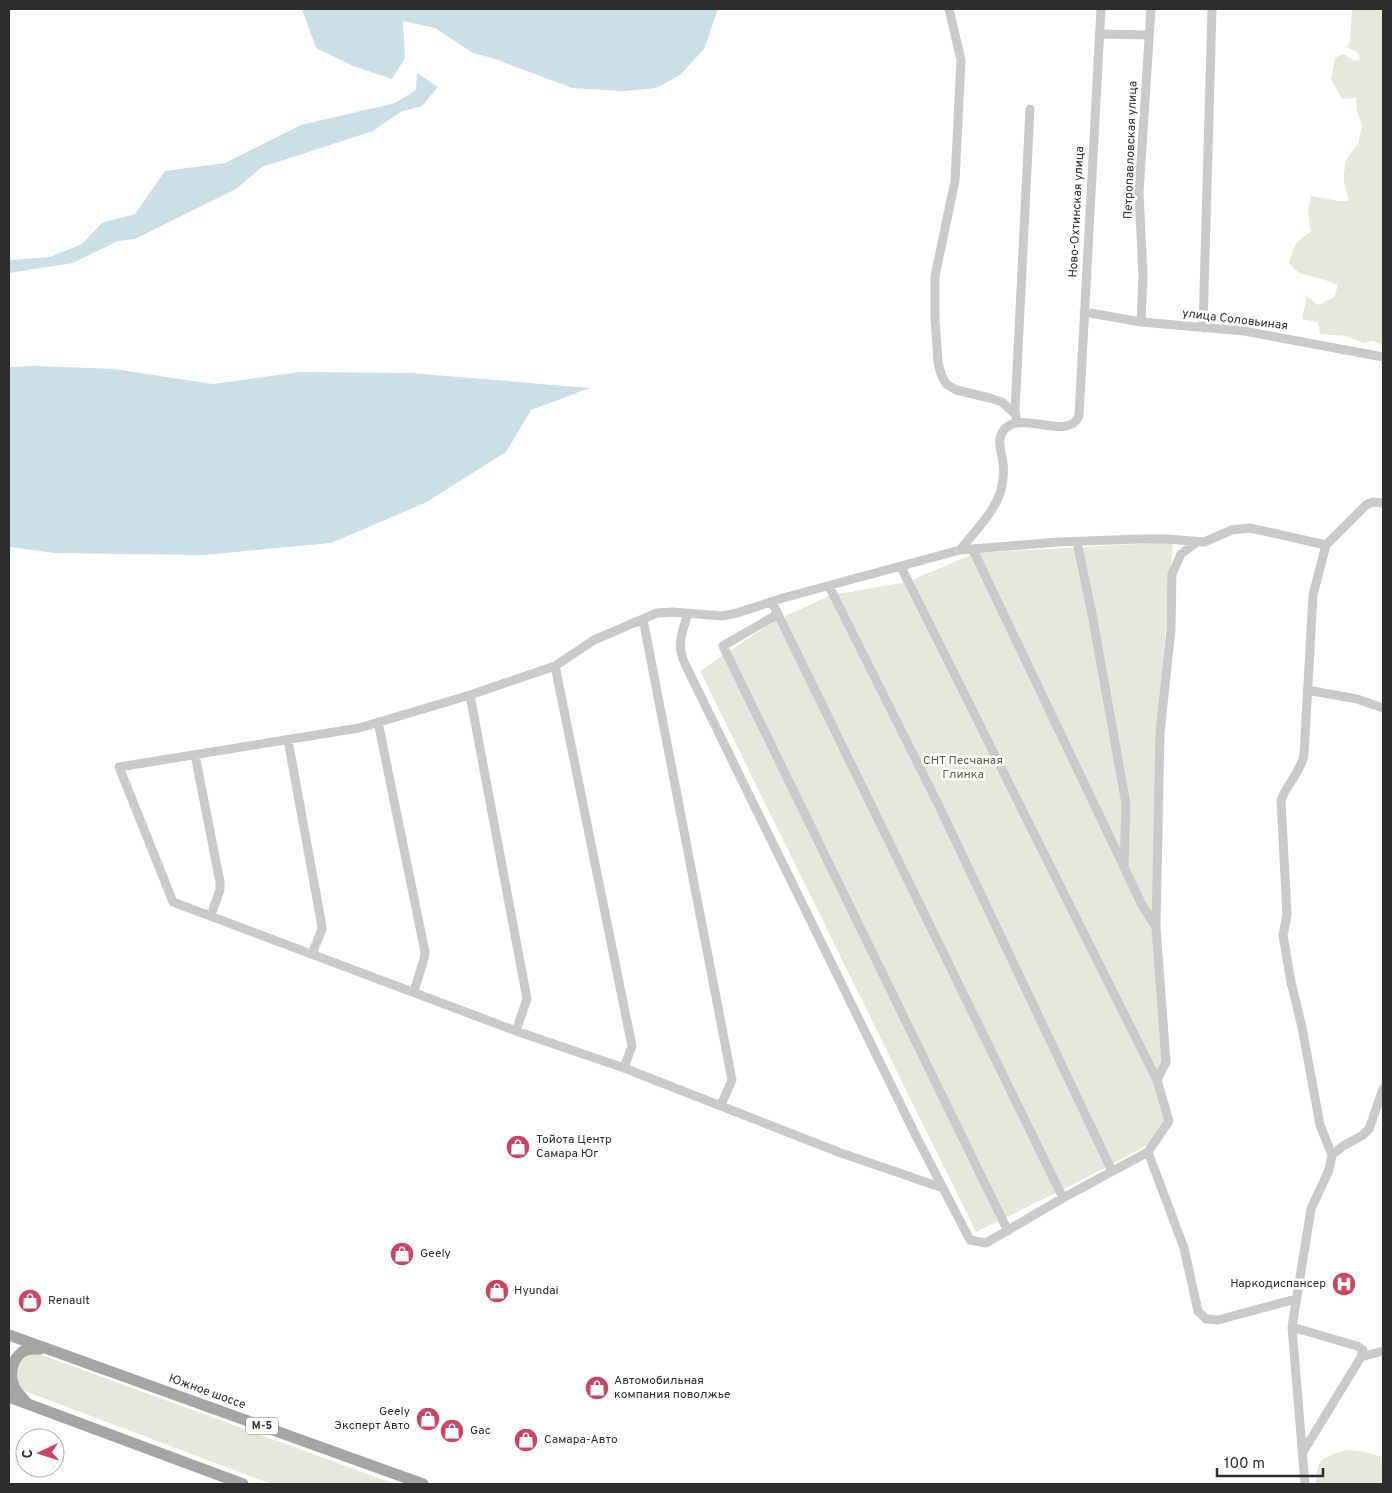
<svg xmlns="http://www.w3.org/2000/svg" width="1392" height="1493" font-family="Overpass,sans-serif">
	<rect width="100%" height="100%" fill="#fff"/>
	<!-- green -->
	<path fill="#e4e9dc" d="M1352,9H1383V345L1373,341L1363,343L1346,336L1320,334L1318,322L1302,319L1307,296L1318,305L1334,297L1338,285L1325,280L1299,273L1289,263C1294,246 1295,241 1311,232L1308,213L1311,196L1340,201H1349L1344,182V173L1346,160L1358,144L1362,126L1357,111L1356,98L1342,99L1331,79L1335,58L1343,54L1355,61L1360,59L1356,51L1345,47L1350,43Z
		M1173,542L1157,733L1153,929L1163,1063L1153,1081L1166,1121L1150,1144L1078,1182L976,1232L700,671L771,623L831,595L908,582L975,553Z
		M31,1351L395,1484H271L22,1390L14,1380L17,1359Z
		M1348,1450L1364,1452L1383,1457V1484H1316C1316,1458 1324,1456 1348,1450Z"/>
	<!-- water -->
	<path fill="#cadfe6" d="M302,9H718L704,49L680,75L656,88L624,91L572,88L492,58L473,53L435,28L403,21L405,58L392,79L353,66L316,48Z
		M417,73L438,87L422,106L402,111L373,131L262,167L236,189L135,239L118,241L73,263L9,273V260L50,257L82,244L102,223L135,214L165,171L225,163L301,125L395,103L416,90Z
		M36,366L114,369L213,384L300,372L410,373L590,388L531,410L506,452L425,503L331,543L204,555L55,553L9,547V367Z"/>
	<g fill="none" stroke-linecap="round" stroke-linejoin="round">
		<!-- minor -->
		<path stroke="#cacaca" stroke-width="9" d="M949,9L961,60L955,181L935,276V319L938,363L941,374L946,384L956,390L990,398L1002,402L1016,415
			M1099,34L1149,35
			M1084,312L1141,322L1244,331L1383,357
			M1141,322L1143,276L1139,192L1151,9
			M1203,328L1212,9
			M1016,417L1015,411L1030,109
			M960,550C974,532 995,512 1001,490C1003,482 1004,470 1003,463C1001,449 995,437 1007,427C1025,412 1068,441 1079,416L1101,9
			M973,550L1124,867
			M901,567L1157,1080
			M829,586L939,806L1112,1171
			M772,602L1063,1198
			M688,613C682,633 676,644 685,664L917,1138L970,1240L986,1243L1063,1198L1148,1152L1169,1121L1157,1080L1166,1062L1156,927L1141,903L1124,867L1126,804L1092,614L1077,542
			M778,614L723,646L1008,1231
			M643,619L732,1080L721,1105
			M555,666L632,1046L624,1068
			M1307,690L1357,699L1383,708
			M470,695L527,999L516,1031
			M378,722L425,952L424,959L414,991
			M288,740L321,921L322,929L312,954
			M195,755L220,882V890L211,915
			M1156,926L1160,733L1171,629L1172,574L1181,554L1197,542
			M1148,1152L1184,1248L1198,1311L1206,1319L1218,1320L1296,1299
			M1332,1155L1343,1146L1363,1135L1369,1129L1383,1089
			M943,1188L841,1153L624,1068L516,1031L173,902L119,767L359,728L470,695L555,666L594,640L657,613L673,612L722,616L737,613L783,598L960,550L1058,542L1141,539H1167L1204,542L1232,530L1250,528L1326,545
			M1292,1327L1357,1346L1363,1350L1361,1357
			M1303,1452L1361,1357L1383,1351
			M1305,1484L1292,1327L1311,1209L1329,1170L1332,1155L1320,1125L1302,1027L1291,982L1283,935L1287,915L1281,800C1287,784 1300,773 1304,755L1313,595L1326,545L1366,505L1373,502L1383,503"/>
		<!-- major -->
		<path stroke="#a5a5a5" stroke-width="11" d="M9,1335L423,1484
			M9,1397L243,1484
			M26,1402C22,1397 16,1392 14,1386C9,1376 12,1360 21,1353C26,1348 34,1349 40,1349"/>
	</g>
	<!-- icons -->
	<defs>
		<g id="shop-disc" transform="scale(1.25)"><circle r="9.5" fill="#d04261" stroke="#fff"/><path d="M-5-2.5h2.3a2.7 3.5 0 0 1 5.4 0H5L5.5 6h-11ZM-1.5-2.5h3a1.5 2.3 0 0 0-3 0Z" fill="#fff"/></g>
		<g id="hospital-disc" transform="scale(1.25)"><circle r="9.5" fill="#d04261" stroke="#fff"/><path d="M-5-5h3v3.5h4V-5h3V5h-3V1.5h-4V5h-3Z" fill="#fff"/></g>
	</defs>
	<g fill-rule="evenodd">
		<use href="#shop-disc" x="518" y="1147"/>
		<use href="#shop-disc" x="402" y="1254"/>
		<use href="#hospital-disc" x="1344" y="1284"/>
		<use href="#shop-disc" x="497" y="1291"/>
		<use href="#shop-disc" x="30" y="1301"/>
		<use href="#shop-disc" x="597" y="1388"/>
		<use href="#shop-disc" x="428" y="1419"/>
		<use href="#shop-disc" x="452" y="1431"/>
		<use href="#shop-disc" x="526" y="1440"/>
	</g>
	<g text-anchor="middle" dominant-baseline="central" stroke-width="5" stroke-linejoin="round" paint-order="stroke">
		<!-- shield labels -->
		<rect fill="#fff" stroke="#6c6c6c" stroke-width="1" x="246" y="1417.5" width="32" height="17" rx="4"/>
		<g font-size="11" font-weight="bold" fill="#2d2d2d">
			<text x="262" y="1426">М-5</text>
		</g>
		<!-- street labels -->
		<g font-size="12" fill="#2d2d2d" stroke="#fff">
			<text transform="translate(1131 150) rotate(-88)">Петропавловская улица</text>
			<text transform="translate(1077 212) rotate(-87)">Ново-Охтинская улица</text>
			<text transform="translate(1235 320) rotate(7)">улица Соловьиная</text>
			<text transform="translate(207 1392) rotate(20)">Южное шоссе</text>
		</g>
		<!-- park labels -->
		<g font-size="12" fill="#55633f" stroke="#fff">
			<text x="963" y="761">СНТ Песчаная<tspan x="963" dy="14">Глинка</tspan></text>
		</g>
		<!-- poi labels -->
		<g font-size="12" fill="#2d2d2d" stroke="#fff" text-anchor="start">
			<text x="536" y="1140">Тойота Центр<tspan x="536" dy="14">Самара Юг</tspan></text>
			<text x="420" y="1254">Geely</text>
			<text x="1326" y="1284" text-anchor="end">Наркодиспансер</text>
			<text x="514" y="1291">Hyundai</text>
			<text x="48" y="1301">Renault</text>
			<text x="614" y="1381">Автомобильная<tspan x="614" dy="14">компания поволжье</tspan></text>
			<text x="410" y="1412" text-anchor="end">Geely<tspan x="410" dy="14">Эксперт Авто</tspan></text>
			<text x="470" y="1431">Gac</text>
			<text x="544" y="1440">Самара-Авто</text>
		</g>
	</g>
	<!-- border -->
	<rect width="1392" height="1493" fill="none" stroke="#2d2d2d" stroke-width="20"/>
	<!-- north arrow -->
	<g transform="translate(40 1453) rotate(266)"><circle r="24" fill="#ffffff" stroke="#ababab"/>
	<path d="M0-4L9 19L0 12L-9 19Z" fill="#d04261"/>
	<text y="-8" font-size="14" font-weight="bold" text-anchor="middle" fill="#2d2d2d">С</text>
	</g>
	<!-- scale -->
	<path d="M1217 1468v8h106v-8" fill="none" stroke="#2d2d2d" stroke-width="2.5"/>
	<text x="1224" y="1468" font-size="15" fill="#2d2d2d" stroke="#ffffff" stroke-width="4" paint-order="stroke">100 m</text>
</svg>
